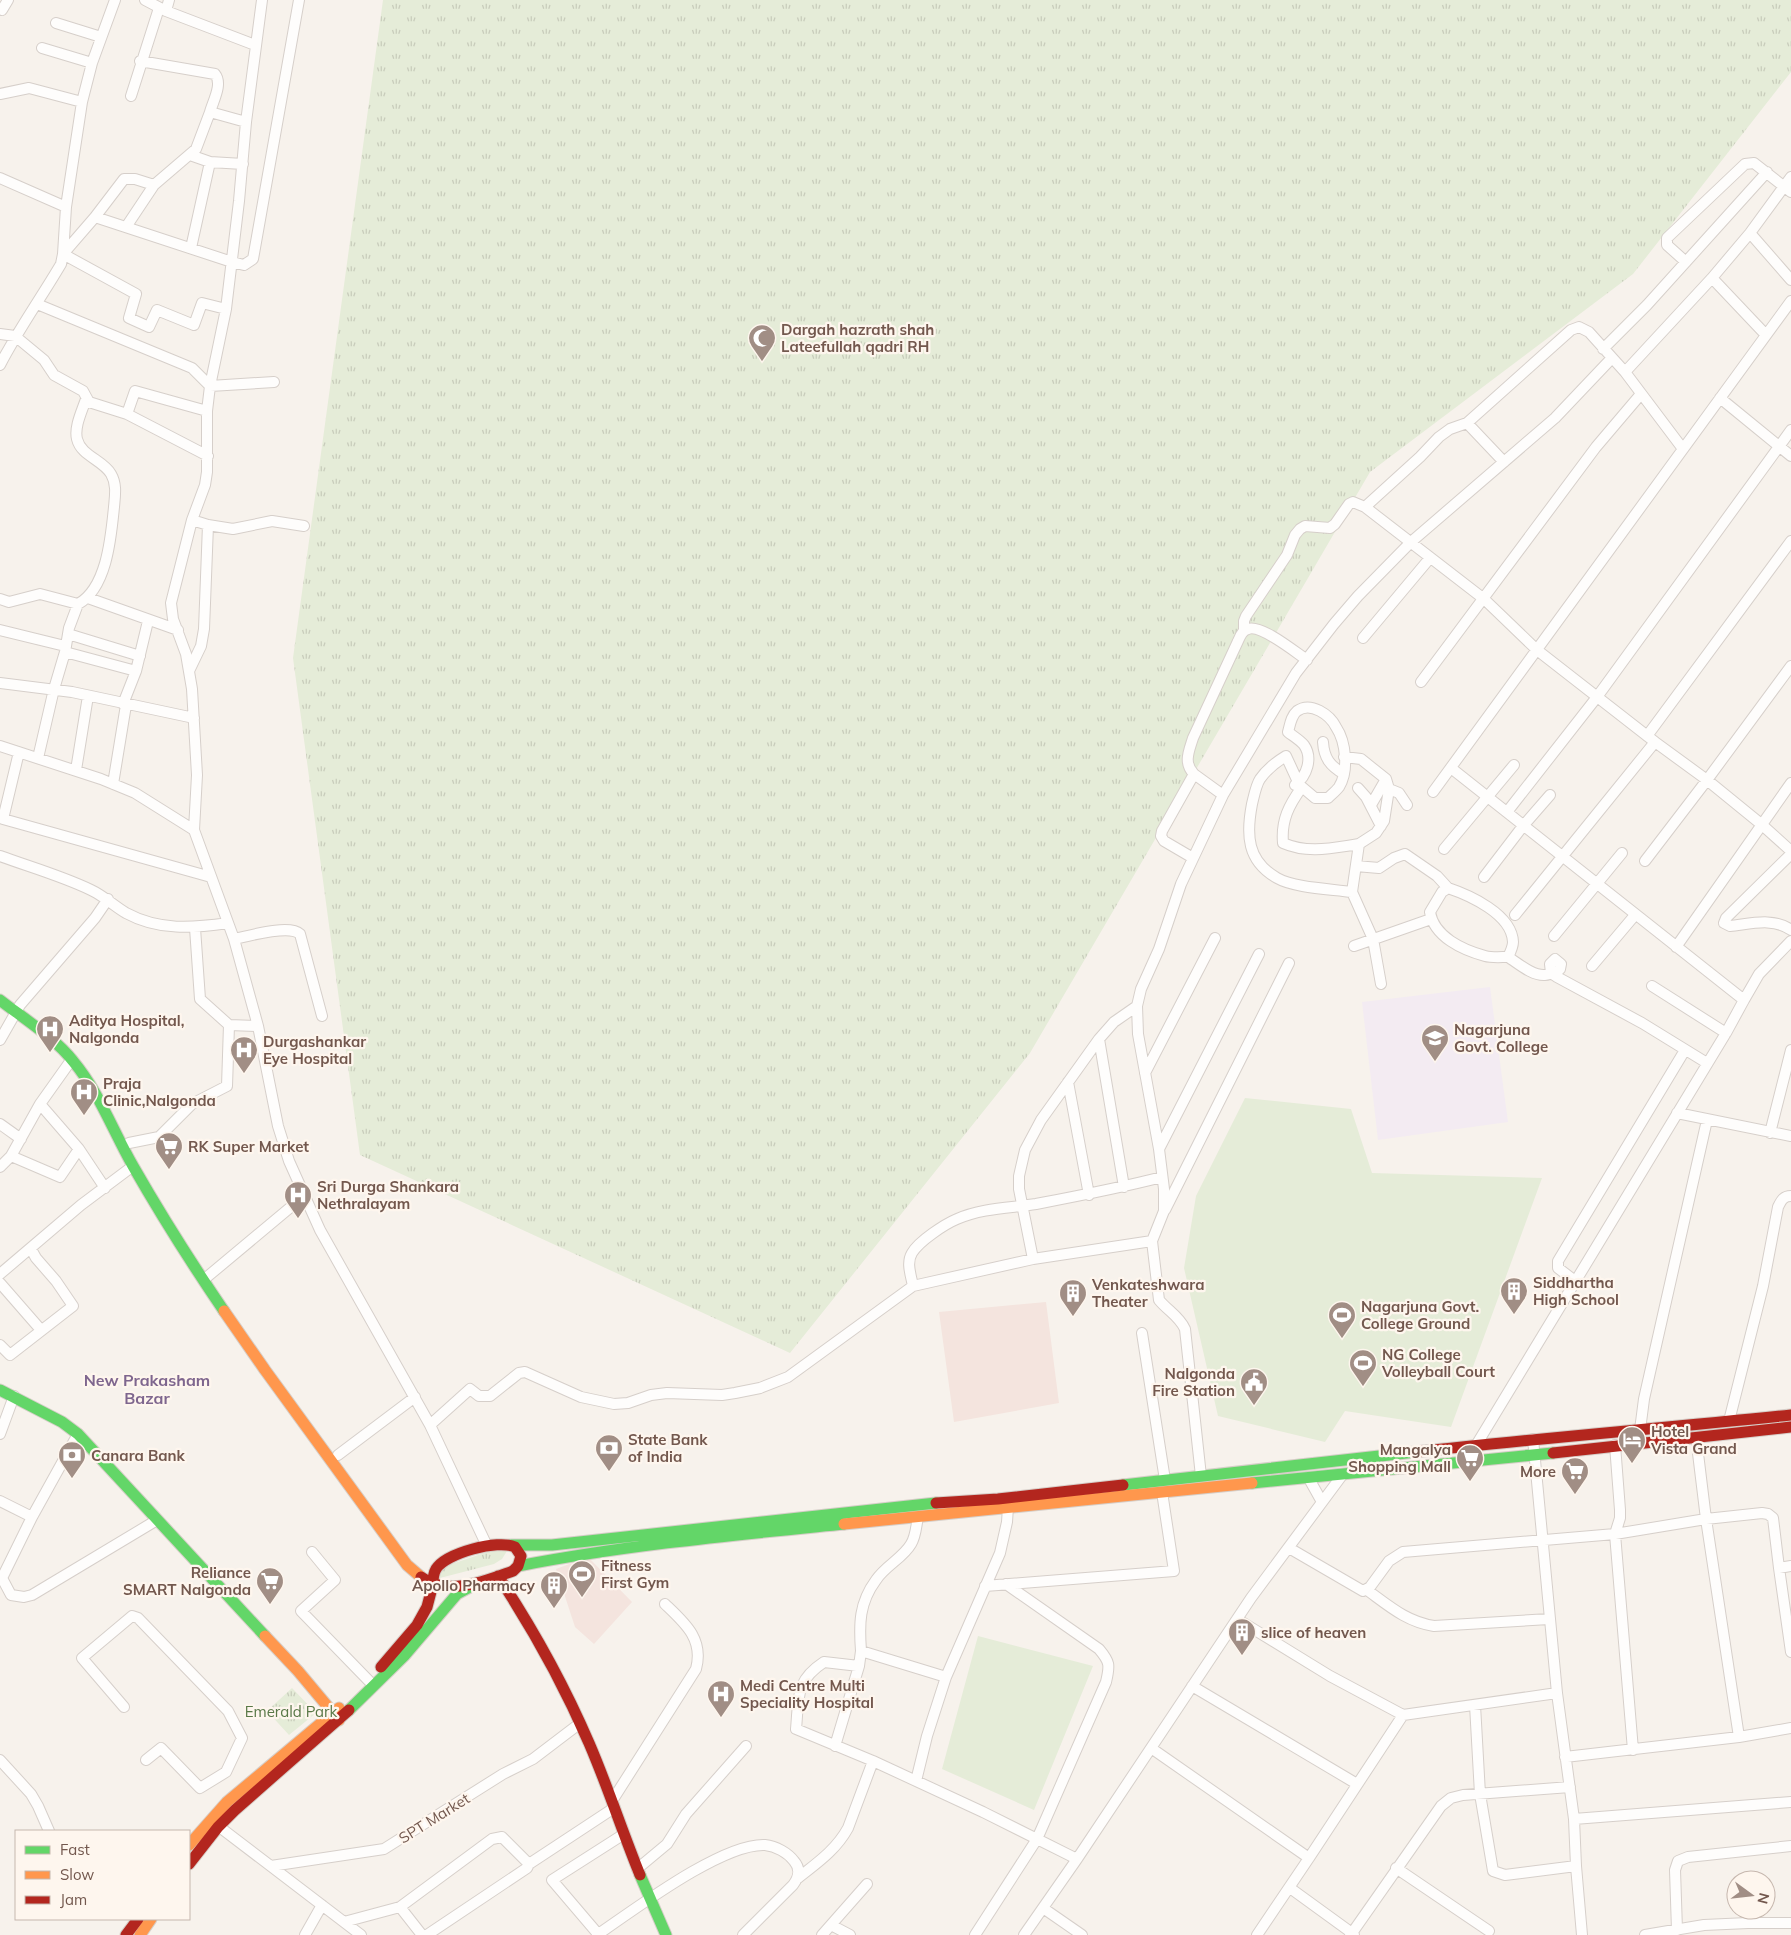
<svg xmlns="http://www.w3.org/2000/svg" width="1791" height="1935" font-family="Mulish,sans-serif">
	<defs>
		<pattern id="grass-tufts" width="24" height="20" patternUnits="userSpaceOnUse" patternTransform="scale(1.25)"><rect width="24" height="20" fill="#e5ecd8"/><path d="M3 7l-1-3M5 7V3M7 7l1-3M15 17l-1-3M17 17v-4M19 17l1-3" fill="none" stroke="#c8ccbb"/></pattern>
	</defs>
	<rect width="100%" height="100%" fill="#f7f2ec"/>
	<!-- commercial -->
	<path fill="#f4e4de" d="M1046,1302L1059,1403L954,1422L939,1312Z
		M588,1557L632,1602L594,1644L575,1627L556,1569Z"/>
	<!-- education -->
	<path fill="#f3ebf2" d="M1490,987L1508,1122L1378,1140L1362,1002Z"/>
	<!-- grass -->
	<path fill="url(#grass-tufts)" d="M383,0H1791V72L1633,274L1370,472L1030,1053L790,1353L360,1155L293,658Z
		M490,1551H507L502,1559L494,1564L440,1578V1568Z
		M292,1688L316,1713L289,1735L267,1711Z"/>
	<!-- garden -->
	<path fill="#e5ecd8" d="M1245,1098L1351,1109L1372,1173L1542,1178L1451,1427L1345,1411L1325,1442L1218,1416L1184,1268L1196,1196Z
		M978,1636L1093,1666L1034,1810L942,1769Z"/>
	<g fill="none" stroke-linecap="round" stroke-linejoin="round">
		<!-- street casing -->
		<g stroke="#d6cfca" stroke-width="12">
			<path id="street" d="M145,0L166,11L255,45
				M0,9L2,10L8,0
				M166,11L169,0
				M56,23L101,37
				M42,48L92,63
				M140,61L215,74C223,84 213,101 210,112
				M0,94L29,88L82,102
				M131,96L159,8
				M190,155L210,162L243,164
				M0,178L66,207
				M154,185L196,149L210,112L246,122
				M95,217L124,179H135L154,185L126,227
				M1750,233L1791,280
				M191,248L210,162
				M1686,262L1667,245V238L1745,164L1754,163L1791,192
				M1712,278L1750,233L1791,177
				M37,304L192,368L210,386L274,382
				M226,309L202,303L194,325L157,310L149,327L129,318L136,294L63,254L95,217L232,262L244,265L253,259L299,0
				M0,334L15,336L44,360L54,375L83,391L89,402L127,414L208,456
				M1603,349L1647,305L1767,172
				M0,365C18,330 41,298 61,264L63,254L66,207L82,102L92,63L115,0
				M1720,398L1791,456
				M127,414L135,391L207,411
				M1683,449L1625,372L1712,278L1766,335
				M1504,462L1467,423L1571,330L1579,327L1589,332L1625,372
				M1365,507L1420,457L1439,437L1450,429L1467,423
				M192,520L208,525L233,529L272,521L304,526
				M88,598L178,630
				M0,599L9,602L40,594L78,604C107,588 111,537 114,507C115,496 117,484 111,474C103,460 81,456 77,439C74,427 82,411 86,399
				M0,630L65,646
				M1244,631V621L1246,616L1287,555L1295,535L1300,529L1305,526L1330,528L1335,524L1349,504L1353,502L1365,507L1484,599L1537,650L1655,742L1707,780L1761,824L1791,851
				M68,634L140,656
				M1363,638L1430,558
				M65,652L136,671
				M189,671L201,646L204,629L208,525
				M1421,682L1596,447L1641,394
				M0,683L72,692L194,718
				M123,704L136,671L148,621
				M1647,736L1791,541
				M1323,742C1324,758 1330,766 1344,774
				M0,746L101,779L135,793L194,830L234,939L258,1026L278,1126L289,1161L320,1230L430,1425L487,1546
				M19,752L3,819L211,877
				M1344,757L1361,759L1386,779L1389,789L1384,821L1376,833L1359,844
				M38,758L54,689L65,652L69,628L78,604
				M1451,768L1744,1000L1759,974L1791,941
				M76,770L88,696
				M1194,774C1183,763 1189,751 1193,738L1238,641C1240,636 1243,630 1248,629C1261,624 1295,652 1307,660
				M1298,782L1286,756C1276,762 1267,769 1260,779C1256,785 1254,796 1252,804C1246,835 1247,861 1277,878C1294,888 1332,889 1352,892L1373,939L1381,984
				M113,784L126,705
				M1302,787L1295,785C1307,776 1313,758 1304,745C1300,740 1293,736 1288,732C1290,725 1291,716 1297,711C1311,701 1330,715 1336,727C1346,742 1349,771 1339,787C1336,791 1331,795 1328,798H1315L1302,787C1289,805 1281,820 1283,843C1308,854 1332,848 1359,844L1352,892
				M1358,788L1366,797L1381,826
				M1389,789L1399,793L1407,805
				M1433,792L1791,301
				M1371,805L1386,779
				M1507,812L1597,697L1791,430
				M194,830L197,775L192,689L186,654L173,619L171,603L192,520L205,485L207,472V411L210,386L226,309L239,201L246,122L262,0
				M1444,849L1514,765
				M1791,854L1726,918L1724,923L1730,926C1750,924 1773,917 1791,930
				M0,856C30,867 62,876 91,890C104,896 114,906 126,913C159,931 193,928 228,923
				M1193,858L1164,841L1161,836L1162,831L1194,774L1223,795
				M1645,861L1707,780L1791,666
				M1356,866L1379,868L1394,858L1405,854L1437,876L1448,888
				M1484,877L1523,826L1550,795
				M1448,888C1469,895 1512,914 1513,942C1513,946 1510,953 1508,957C1501,957 1492,958 1485,956C1463,950 1434,937 1430,912L1442,892Z
				M1515,915L1655,742
				M195,928L200,999L229,1025
				M1554,936L1622,853
				M234,939C249,936 289,924 300,934L322,1016
				M1354,946L1431,919
				M1676,947L1791,783
				M1508,957C1518,963 1532,976 1545,975C1549,975 1551,973 1556,973L1560,969L1561,964L1555,959L1550,964L1551,973L1557,977L1642,1023L1707,1063
				M1592,966L1635,915
				M1652,986L1726,1033
				M1099,1039L1124,1187
				M0,1040L20,1005L95,918L108,899
				M1145,1073L1215,938
				M1068,1082L1089,1195
				M40,1104L72,1059
				M1677,1113L1791,1136
				M0,1124L21,1139
				M1770,1133L1791,1050
				M129,1143L159,1137L192,1104L227,1086L229,1025L258,1026
				M79,1149L105,1188
				M1159,1149L1259,954
				M0,1167L11,1156L40,1104L79,1149L60,1177L11,1156
				M1165,1210L1289,963
				M1152,1241L1159,1300C1168,1311 1179,1316 1185,1329L1201,1476
				M1033,1259L1019,1189V1176L1025,1150L1041,1120L1099,1039L1114,1022L1137,1006
				M0,1274L81,1205L133,1166
				M207,1277L304,1196
				M1575,1281L1558,1268V1261L1685,1050
				M0,1283L41,1330
				M913,1286C911,1275 906,1263 912,1253C919,1241 945,1224 957,1219C982,1208 1010,1208 1036,1204C1078,1196 1120,1188 1162,1177
				M1142,1333L1165,1480
				M0,1345L10,1355L73,1306L56,1281L36,1258L31,1249
				M1729,1421L1763,1286L1778,1207C1781,1201 1783,1196 1791,1196
				M430,1425L470,1389L479,1396H490L519,1373L525,1372L581,1397L614,1404L628,1403L651,1395L667,1393L722,1395L735,1393L760,1388L788,1377L913,1286L1033,1259L1152,1241L1164,1211V1189L1159,1149L1138,1034L1137,1006L1141,989L1159,949L1181,884L1223,795L1296,673L1334,624L1358,596L1411,542L1555,418L1611,359
				M1640,1430L1644,1399L1707,1120
				M0,1434L14,1396
				M1696,1437L1706,1519L1739,1737
				M1533,1439L1557,1693L1574,1819L1576,1866L1582,1935
				M1615,1445L1620,1510V1518L1615,1534L1633,1750
				M1475,1447L1726,1033L1744,1000
				M338,1455L415,1397
				M1308,1477L1322,1502
				M0,1501L32,1517
				M1289,1548L1363,1591L1370,1587L1389,1561L1403,1552L1615,1534L1706,1519L1762,1513L1768,1514L1773,1518L1779,1568L1791,1566
				M312,1552L335,1580L301,1611L369,1681
				M1779,1568L1791,1652
				M0,1577L2,1578L32,1517L78,1434
				M2,1578L11,1595L24,1597L32,1595L157,1520
				M985,1586L1174,1571L1162,1492
				M1367,1590C1389,1606 1407,1622 1434,1626L1549,1619
				M1237,1619L1330,1676L1403,1715L1557,1693
				M861,1651C859,1624 859,1603 876,1580C885,1566 903,1558 911,1544C916,1536 916,1526 918,1517
				M859,1666L824,1662C795,1681 799,1697 796,1729L873,1761
				M946,1677L1000,1553L1007,1522L1008,1507
				M1192,1686L1357,1784
				M1475,1705L1480,1794L1493,1871L1505,1875L1576,1866
				M124,1707L82,1658L132,1616L138,1618L228,1711L242,1738L226,1772L200,1788L161,1748L146,1760
				M835,1746L859,1666L861,1651L946,1677L927,1736L916,1781
				M1151,1748L1309,1858L1257,1935
				M1565,1757L1739,1737L1791,1728
				M0,1760L31,1794L38,1806L49,1831
				M612,1801L696,1669C704,1639 685,1623 665,1604
				M1574,1819L1791,1802
				M213,1822L361,1935
				M1309,1858L1403,1715
				M529,1864L614,1808
				M271,1866L384,1849L503,1774L533,1759L579,1724
				M1396,1868L1489,1931
				M637,1869L667,1844L686,1814L746,1746
				M798,1878C817,1863 836,1850 848,1828L873,1761L983,1812L1077,1859
				M1290,1888L1352,1933L1350,1935
				M400,1907L422,1935
				M1043,1908L1082,1935
				M344,1922L400,1907L492,1839L502,1837L529,1864L527,1868L427,1935
				M831,1925L850,1935
				M1677,1930L1675,1870L1678,1861L1688,1857L1791,1846
				M598,1934L552,1880L624,1834
				M305,1935L322,1905
				M597,1935C634,1910 722,1843 765,1845C776,1846 788,1853 794,1861C801,1869 799,1877 793,1885L743,1935
				M822,1935L867,1884
				M975,1935L1037,1839L1106,1682C1110,1665 1110,1662 1099,1649L1006,1584
				M1024,1935L1077,1859L1251,1598L1343,1474
				M1354,1935L1352,1933L1441,1806L1451,1798L1463,1795L1570,1787
				M1645,1935L1704,1925L1748,1923H1791"/>
		</g>
		<!-- fast casing -->
		<g stroke="#d6cec8" stroke-width="13">
			<path id="fast" d="M0,1000C23,1018 55,1038 73,1061C99,1092 113,1131 133,1166C161,1215 192,1264 224,1311
				M0,1390L62,1422L78,1434L265,1636
				M1252,1483L1553,1453
				M1123,1485L1415,1452
				M511,1545H552L936,1503
				M518,1566C626,1545 735,1535 844,1524
				M349,1710L405,1655L457,1594L470,1587
				M640,1875L666,1935"/>
		</g>
		<!-- slow casing -->
		<g stroke="#d6cec8" stroke-width="13">
			<path id="slow" d="M224,1311L265,1370L407,1565L421,1577
				M844,1524L1252,1483
				M265,1636L298,1671L339,1720
				M189,1845L227,1802L339,1708
				M140,1935L151,1919"/>
		</g>
		<!-- jam casing -->
		<g stroke="#d6cec8" stroke-width="13">
			<path id="jam" d="M1415,1452C1540,1438 1666,1428 1791,1415
				M1553,1453L1791,1427
				M936,1503L998,1499L1123,1485
				M498,1576C533,1629 564,1685 589,1743C608,1787 622,1831 640,1875
				M421,1577C448,1597 485,1581 513,1571L518,1566L521,1556L515,1547C498,1539 446,1553 436,1569C433,1574 433,1579 433,1584
				M381,1667L417,1625L427,1607L433,1584
				M189,1864L218,1827L235,1810L349,1710
				M126,1935L138,1919"/>
		</g>
		<!-- street -->
		<use href="#street" stroke="#fefdfc" stroke-width="10"/>
		<!-- fast -->
		<use href="#fast" stroke="#63d668" stroke-width="11"/>
		<!-- slow -->
		<use href="#slow" stroke="#ff974d" stroke-width="11"/>
		<!-- jam -->
		<use href="#jam" stroke="#b3261e" stroke-width="11"/>
	</g>
	<!-- icons -->
	<defs>
		<g id="mosque-pin" transform="scale(1.4375)"><path d="M0 17L-7.5 6A9.5 9.5 0 1 1 7.5 6Z" fill="#a18e85" stroke="#fef6ee"/><path d="M3.5-4.9A6 6 0 1 0 3.5 4.9A5 5 0 1 1 3.5-4.9Z" fill="#fff"/></g>
		<g id="hospital-pin" transform="scale(1.4375)"><path d="M0 17L-7.5 6A9.5 9.5 0 1 1 7.5 6Z" fill="#a18e85" stroke="#fef6ee"/><path d="M-5-5h3v3.5h4V-5h3V5h-3V1.5h-4V5h-3Z" fill="#fff"/></g>
		<g id="university-pin" transform="scale(1.4375)"><path d="M0 17L-7.5 6A9.5 9.5 0 1 1 7.5 6Z" fill="#a18e85" stroke="#fef6ee"/><path d="M0-5L7-2L0 1L-7-2ZM-4 1L0 2.5L4 1V4Q0 6-4 4Z" fill="#fff"/></g>
		<g id="supermarket-pin" transform="scale(1.4375)"><path d="M0 17L-7.5 6A9.5 9.5 0 1 1 7.5 6Z" fill="#a18e85" stroke="#fef6ee"/><path d="M-6-5.5h2.5l.6 2H6L4.5 2H-2.5L-4.4-4H-6ZM-1.5 3.2a1.3 1.3 0 1 0 .1 0ZM3 3.2a1.3 1.3 0 1 0 .1 0Z" fill="#fff"/></g>
		<g id="building-pin" transform="scale(1.4375)"><path d="M0 17L-7.5 6A9.5 9.5 0 1 1 7.5 6Z" fill="#a18e85" stroke="#fef6ee"/><path d="M-4-6H4V6H1V3H-1V6H-4ZM-2.5-4.3h1.7v1.8h-1.7ZM.8-4.3h1.7v1.8H.8ZM-2.5-1h1.7V.8h-1.7ZM.8-1h1.7V.8H.8Z" fill="#fff"/></g>
		<g id="stadium-pin" transform="scale(1.4375)"><path d="M0 17L-7.5 6A9.5 9.5 0 1 1 7.5 6Z" fill="#a18e85" stroke="#fef6ee"/><path d="M0-5a6.5 5 0 1 0 0 10a6.5 5 0 1 0 0-10ZM-3.5-1.8h7v3.6h-7Z" fill="#fff"/></g>
		<g id="civic-pin" transform="scale(1.4375)"><path d="M0 17L-7.5 6A9.5 9.5 0 1 1 7.5 6Z" fill="#a18e85" stroke="#fef6ee"/><path d="M-.6-6.5H3V-4.5H.6V-3L4-1V1h2V6H-6V1h2V-1L-.6-3ZM-1.2 2.5V6h2.4V2.5Z" fill="#fff"/></g>
		<g id="hotel-pin" transform="scale(1.4375)"><path d="M0 17L-7.5 6A9.5 9.5 0 1 1 7.5 6Z" fill="#a18e85" stroke="#fef6ee"/><path d="M-6-4.5h1.5V1H6V5H4.5V3h-9V5H-6ZM-4 0a1.8 1.8 0 1 1 3.6 0ZM.5 0V-2.5h3Q6-2.5 6 0Z" fill="#fff"/></g>
		<g id="bank-pin" transform="scale(1.4375)"><path d="M0 17L-7.5 6A9.5 9.5 0 1 1 7.5 6Z" fill="#a18e85" stroke="#fef6ee"/><path d="M-6-4H6V4H-6ZM0-2.3a2.3 2.3 0 1 0 0 4.6a2.3 2.3 0 1 0 0-4.6Z" fill="#fff"/></g>
	</defs>
	<g fill-rule="evenodd">
		<use href="#mosque-pin" x="762" y="338"/>
		<use href="#hospital-pin" x="50" y="1029"/>
		<use href="#university-pin" x="1435" y="1038"/>
		<use href="#hospital-pin" x="244" y="1050"/>
		<use href="#hospital-pin" x="84" y="1092"/>
		<use href="#supermarket-pin" x="169" y="1146"/>
		<use href="#hospital-pin" x="298" y="1195"/>
		<use href="#building-pin" x="1514" y="1291"/>
		<use href="#building-pin" x="1073" y="1293"/>
		<use href="#stadium-pin" x="1342" y="1315"/>
		<use href="#stadium-pin" x="1363" y="1363"/>
		<use href="#civic-pin" x="1254" y="1382"/>
		<use href="#hotel-pin" x="1632" y="1440"/>
		<use href="#bank-pin" x="609" y="1448"/>
		<use href="#bank-pin" x="72" y="1455"/>
		<use href="#supermarket-pin" x="1470" y="1458"/>
		<use href="#supermarket-pin" x="1575" y="1471"/>
		<use href="#stadium-pin" x="582" y="1574"/>
		<use href="#supermarket-pin" x="270" y="1581"/>
		<use href="#building-pin" x="554" y="1585"/>
		<use href="#building-pin" x="1242" y="1632"/>
		<use href="#hospital-pin" x="721" y="1694"/>
	</g>
	<g text-anchor="middle" dominant-baseline="central" stroke-width="4.5" stroke-linejoin="round" paint-order="stroke">
		<!-- poi labels -->
		<g font-size="15" font-weight="bold" fill="#73584e" stroke="#fef6ee" text-anchor="start">
			<text x="781" y="329">Dargah hazrath shah<tspan x="781" dy="17">Lateefullah qadri RH</tspan></text>
			<text x="69" y="1020">Aditya Hospital,<tspan x="69" dy="17">Nalgonda</tspan></text>
			<text x="1454" y="1029">Nagarjuna<tspan x="1454" dy="17">Govt. College</tspan></text>
			<text x="263" y="1041">Durgashankar<tspan x="263" dy="17">Eye Hospital</tspan></text>
			<text x="103" y="1083">Praja<tspan x="103" dy="17">Clinic,Nalgonda</tspan></text>
			<text x="188" y="1146">RK Super Market</text>
			<text x="317" y="1186">Sri Durga Shankara<tspan x="317" dy="17">Nethralayam</tspan></text>
			<text x="1533" y="1282">Siddhartha<tspan x="1533" dy="17">High School</tspan></text>
			<text x="1092" y="1284">Venkateshwara<tspan x="1092" dy="17">Theater</tspan></text>
			<text x="1361" y="1306">Nagarjuna Govt.<tspan x="1361" dy="17">College Ground</tspan></text>
			<text x="1382" y="1354">NG College<tspan x="1382" dy="17">Volleyball Court</tspan></text>
			<text x="1235" y="1373" text-anchor="end">Nalgonda<tspan x="1235" dy="17">Fire Station</tspan></text>
			<text x="1651" y="1431">Hotel<tspan x="1651" dy="17">Vista Grand</tspan></text>
			<text x="628" y="1439">State Bank<tspan x="628" dy="17">of India</tspan></text>
			<text x="1451" y="1449" text-anchor="end">Mangalya<tspan x="1451" dy="17">Shopping Mall</tspan></text>
			<text x="91" y="1455">Canara Bank</text>
			<text x="1556" y="1471" text-anchor="end">More</text>
			<text x="601" y="1565">Fitness<tspan x="601" dy="17">First Gym</tspan></text>
			<text x="251" y="1572" text-anchor="end">Reliance<tspan x="251" dy="17">SMART Nalgonda</tspan></text>
			<text x="535" y="1585" text-anchor="end">Apollo Pharmacy</text>
			<text x="1261" y="1632">slice of heaven</text>
			<text x="740" y="1685">Medi Centre Multi<tspan x="740" dy="17">Speciality Hospital</tspan></text>
		</g>
		<!-- park labels -->
		<g font-size="15" fill="#597847" stroke="#fef6ee">
			<text x="291" y="1711">Emerald Park</text>
		</g>
		<!-- street labels -->
		<g font-size="15" fill="#73584e" stroke="#fef6ee">
			<text transform="translate(434 1818) rotate(-32)">SPT Market</text>
		</g>
		<!-- neighbourhood labels -->
		<g font-size="16" font-weight="bold" fill="#7e668e" stroke="#fef6ee">
			<text x="147" y="1380">New Prakasham<tspan x="147" dy="18">Bazar</tspan></text>
		</g>
	</g>
	<!-- legend -->
	<rect x="15" y="1830" width="175" height="90" fill="#fef6ee" stroke="#c6b7ae"/>
	<rect x="25" y="1846" width="25" height="8" fill="#63d668" stroke="#c6b7ae"/>
	<text x="60" y="1855" font-size="15" fill="#73584e">Fast</text>
	<rect x="25" y="1871" width="25" height="8" fill="#ff974d" stroke="#c6b7ae"/>
	<text x="60" y="1880" font-size="15" fill="#73584e">Slow</text>
	<rect x="25" y="1896" width="25" height="8" fill="#b3261e" stroke="#c6b7ae"/>
	<text x="60" y="1905" font-size="15" fill="#73584e">Jam</text>
	<!-- north arrow -->
	<g transform="translate(1751 1895) rotate(105)"><circle r="24" fill="#fef6ee" stroke="#c6b7ae"/>
	<path d="M0-4L9 19L0 12L-9 19Z" fill="#a18e85"/>
	<text y="-8" font-size="14" font-weight="bold" text-anchor="middle" fill="#73584e">N</text>
	</g>
</svg>
